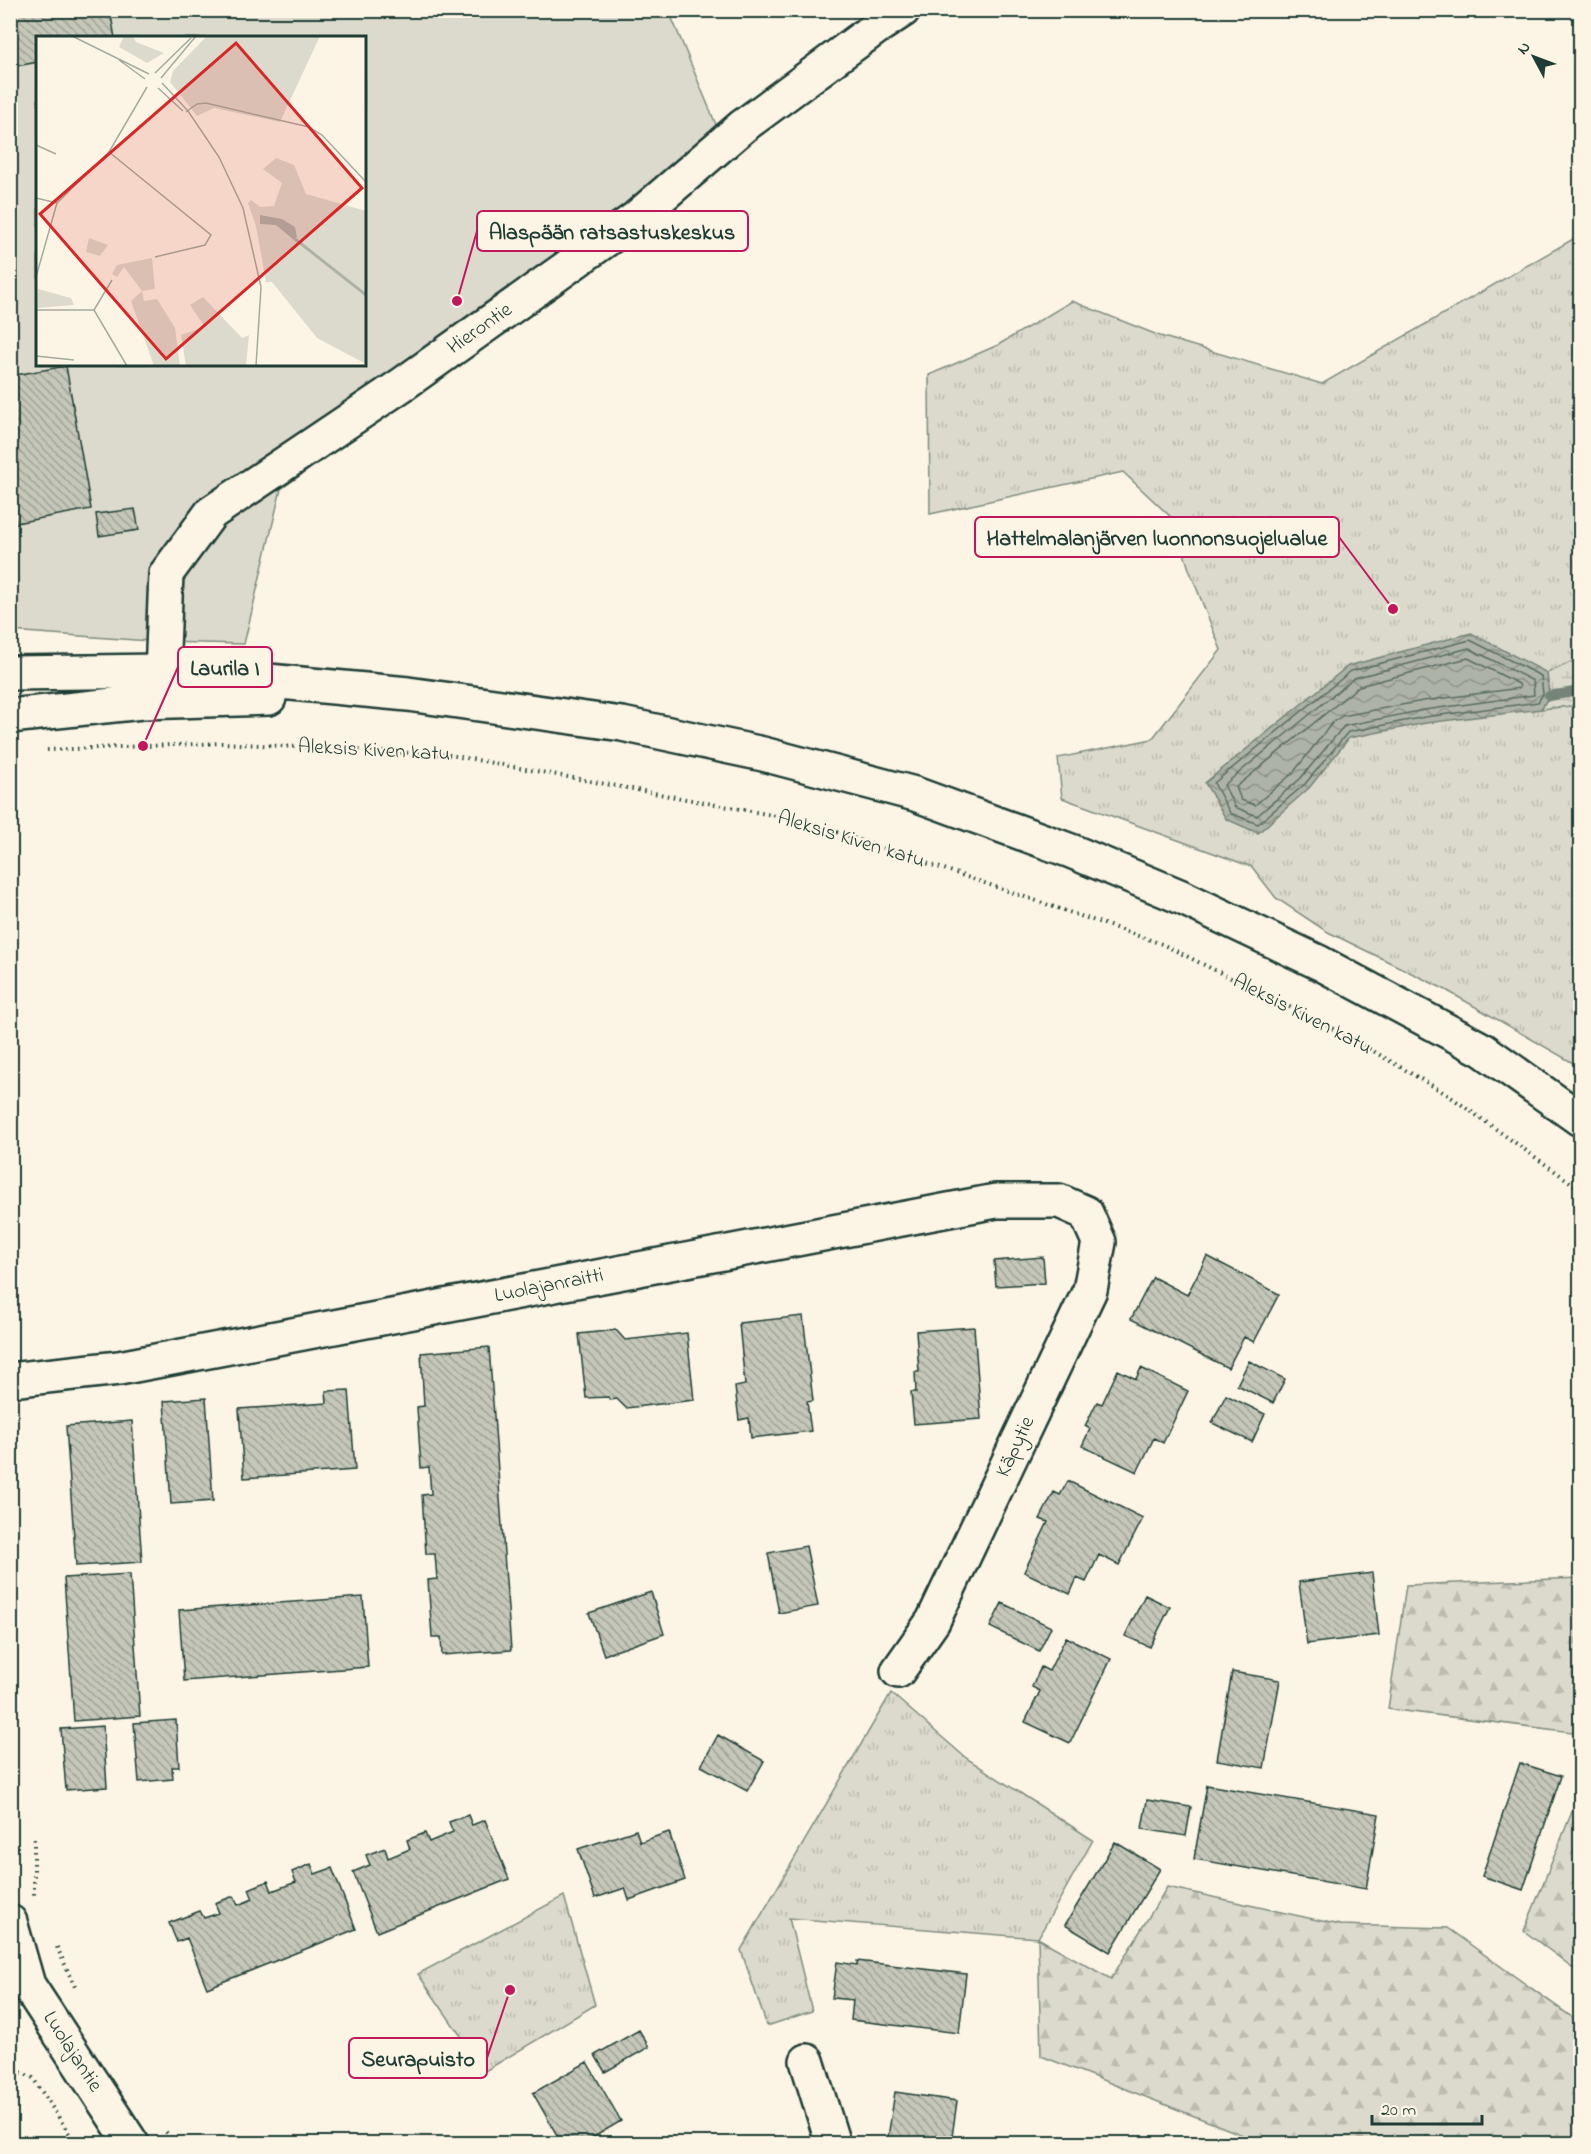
<svg xmlns="http://www.w3.org/2000/svg" width="1591" height="2154" font-family="'Indie Flower',sans-serif">
	<defs>
		<pattern id="grass-tufts" width="24" height="20" patternUnits="userSpaceOnUse" patternTransform="scale(1.5)"><rect width="24" height="20" fill="#dcdacc"/><path d="M3 7l-1-3M5 7V3M7 7l1-3M15 17l-1-3M17 17v-4M19 17l1-3" fill="none" stroke="#bcbcb0"/></pattern>
		<pattern id="forest-firs" width="22" height="20" patternUnits="userSpaceOnUse" patternTransform="scale(1.5)"><rect width="22" height="20" fill="#dcdacc"/><path d="M5 1l3.5 6h-7zM16 11l3.5 6h-7z" fill="#bcbcb0"/></pattern>
		<pattern id="wetland-marsh" width="20" height="14" patternUnits="userSpaceOnUse" patternTransform="scale(1.5)"><rect width="20" height="14" fill="#dcdacc"/><path d="M1 5h8M5 5V1M11 12h8M15 12V8" fill="none" stroke="#bcbcb0"/></pattern>
		<pattern id="water-waves" width="16" height="10" patternUnits="userSpaceOnUse" patternTransform="scale(1.5)"><rect width="16" height="10" fill="#aeb3a7"/><path d="M0 5q4-4 8 0t8 0" fill="none" stroke="#8d9389"/></pattern>
		<pattern id="building-back-hatch" width="6" height="6" patternUnits="userSpaceOnUse" patternTransform="scale(1.5)"><rect width="6" height="6" fill="#c5c7b9"/><path d="M-1 5l2 2M0 0l6 6M5-1l2 2" fill="none" stroke="#9fa397"/></pattern>
	</defs>
	<rect width="100%" height="100%" fill="#fcf5e5"/>
	<filter id="ink" filterUnits="userSpaceOnUse"><feTurbulence type="fractalNoise" baseFrequency=".0167" numOctaves="2"/><feDisplacementMap in="SourceGraphic" scale="12" xChannelSelector="R" yChannelSelector="G"/><feConvolveMatrix kernelMatrix="1 2 1 2 8 2 1 2 1" color-interpolation-filters="sRGB"/></filter>
	<g filter="url(#ink)">
		<!-- grass -->
		<path fill="url(#grass-tufts)" stroke="#7e8c80" stroke-width="1.5" d="M1580,235V1067L1446,990L1326,931L1276,898L1252,867L1062,798L1058,758L1152,739L1221,650L1189,569L1173,519L1123,472L930,514L929,375L998,345L1072,301L1160,336L1322,384Z
			M891,1693L966,1758L1093,1840L1038,1938L789,1918L812,2011L767,2026L741,1950Z
			M564,1896L595,2005L485,2071L418,1974Z"/>
		<!-- forest -->
		<path fill="url(#forest-firs)" stroke="#7e8c80" stroke-width="1.5" d="M1580,1578V1733L1388,1709L1406,1585Z
			M1580,1792V1973L1524,1931Z
			M1167,1887L1340,1925L1447,1928L1580,2023V2143H1263L1041,2056L1038,1938L1111,1979Z"/>
		<!-- wetland -->
		<path fill="url(#wetland-marsh)" stroke="#7e8c80" stroke-width="1.5" d="M1580,658V705L1541,709L1549,696L1547,673Z"/>
		<!-- pitch -->
		<path fill="#dcdacc" stroke="#7e8c80" stroke-width="1.5" fill-rule="evenodd" d="M10,11H669L717,127L734,156L641,237L281,489L244,644L163,642L11,631ZM38,38H364V364H38Z"/>
		<!-- water -->
		<path fill="url(#water-waves)" stroke="#758479" stroke-width="1.5" d="M1471,633L1547,673L1549,696L1541,709L1426,723L1349,738L1309,788L1258,833L1226,819L1205,783L1348,666Z"/>
		<g fill="none" stroke-linecap="round" stroke-linejoin="round">
			<!-- shore -->
			<path stroke="#586c62" stroke-width="1.5" d="M1470,640L1541,676L1543,694L1538,702L1425,717L1348,732L1305,784L1258,824L1230,813L1214,783L1351,671Z
				M1469,648L1533,681L1534,695L1424,710L1344,726L1300,779L1257,816L1235,807L1224,785L1354,678Z
				M1468,658L1519,684L1520,688L1423,701L1342,716L1332,723L1293,773L1255,805L1241,800L1236,787L1359,686Z"/>
			<!-- stream -->
			<path stroke="#758479" stroke-width="10" d="M1549,696L1580,691"/>
		</g>
		<!-- building -->
		<path fill="url(#building-back-hatch)" stroke="#1f3d34" stroke-width="1.5" d="M10,10H110L115,38H38V62L10,67Z
			M66,366L91,509L10,524V376Z
			M135,509L139,530L99,536L96,514Z
			M1207,1256L1279,1294L1254,1342L1244,1337L1228,1368L1131,1319L1153,1277L1187,1295Z
			M1043,1257L1045,1283L996,1286L994,1261Z
			M803,1316L813,1401L807,1402L811,1431L751,1438L749,1418L739,1420L735,1387L745,1385L739,1323Z
			M974,1327L981,1419L914,1424L911,1392H916L915,1372H919L916,1331Z
			M616,1330L625,1340L687,1333L694,1400L626,1408L617,1399L611,1400L608,1397L586,1398L579,1334Z
			M489,1347L511,1650L442,1655L441,1637H432L428,1580L437,1579L435,1554H426L422,1495L431,1494L429,1467L421,1468L417,1407L424,1406L421,1353Z
			M1249,1361L1285,1379L1273,1403L1237,1385Z
			M1141,1368L1188,1391L1163,1443L1154,1438L1137,1472L1082,1446L1090,1429L1085,1426L1097,1402L1102,1404L1118,1370L1136,1379Z
			M349,1390L355,1470L244,1478L239,1409L327,1403L326,1391Z
			M1226,1395L1265,1414L1252,1442L1212,1423Z
			M206,1398L213,1501L171,1504L164,1401Z
			M132,1421L142,1562L76,1566L66,1426Z
			M1068,1481L1143,1518L1119,1565L1099,1555L1086,1582L1077,1578L1070,1594L1024,1572L1048,1522L1040,1519L1054,1492L1060,1495Z
			M806,1546L818,1606L779,1613L768,1553Z
			M1372,1573L1379,1635L1307,1644L1299,1582Z
			M130,1574L140,1716L74,1721L64,1578Z
			M651,1592L664,1634L604,1655L589,1613Z
			M1145,1595L1170,1607L1150,1647L1125,1636Z
			M363,1597L368,1667L184,1681L179,1610Z
			M1002,1603L1051,1627L1039,1651L990,1627Z
			M1066,1637L1111,1659L1070,1743L1025,1722L1040,1691L1032,1687L1041,1667L1049,1671Z
			M1232,1672L1280,1680L1264,1768L1217,1760Z
			M176,1720L179,1767H172L173,1779L139,1782L134,1723Z
			M103,1726L107,1787L66,1790L61,1729Z
			M718,1735L764,1761L747,1791L701,1766Z
			M1520,1763L1561,1776L1523,1890L1482,1876Z
			M1207,1785L1379,1814L1366,1889L1194,1859Z
			M1147,1800L1191,1807L1186,1836L1142,1829Z
			M468,1815L472,1825L485,1820L509,1879L377,1932L353,1872L370,1865L366,1855L385,1848L388,1858L410,1849L407,1840L425,1833L429,1842L453,1832L449,1822Z
			M636,1830L640,1842L669,1832L685,1880L629,1900L625,1888L595,1898L578,1849Z
			M1115,1842L1160,1869L1110,1952L1065,1925Z
			M311,1864L315,1874L332,1868L356,1929L207,1988L187,1938L177,1942L169,1923L200,1911L204,1918L219,1913L215,1903L234,1896L238,1905L253,1899L249,1889L268,1881L272,1891L296,1882L292,1872Z
			M857,1961L966,1974L959,2033L851,2020L853,2000L832,1998L837,1962L857,1965Z
			M639,2030L649,2047L605,2072L595,2055Z
			M587,2062L621,2121L582,2144H562L533,2093Z
			M895,2092L957,2101L951,2144H887Z"/>
		<g fill="none" stroke-linecap="round" stroke-linejoin="round">
			<!-- street casing -->
			<g stroke="#1f3d34" stroke-width="38">
				<path id="street" d="M161,700L166,574L211,513L403,384L635,219L743,126L877,27L903,10
					M10,1380L119,1368L996,1201H1059L1086,1213L1099,1242L1090,1290L933,1621L898,1671
					M807,2061L833,2144"/>
			</g>
			<!-- secondary casing -->
			<g stroke="#1f3d34" stroke-width="38">
				<path id="secondary" d="M10,673L162,671L408,694L622,724L763,754L915,794L1071,851L1179,896L1320,963L1483,1050L1580,1119
					M10,716L142,702L269,698
					M10,1922L28,1985L132,2144"/>
			</g>
			<!-- path -->
			<path stroke="#1f3d34" stroke-width="4" stroke-dasharray="1.5 4.5" stroke-linecap="butt" d="M47,750L222,743L450,755L804,821L1162,944L1344,1034L1448,1095L1580,1189
				M34,1839V1897
				M57,1947L76,1989
				M10,2067L33,2078L76,2144
				M166,2132L175,2144"/>
			<!-- street -->
			<use href="#street" stroke="#fcf5e5" stroke-width="33"/>
			<!-- secondary -->
			<use href="#secondary" stroke="#fcf5e5" stroke-width="33"/>
		</g>
	</g>
	<g text-anchor="middle" dominant-baseline="central" stroke-width="4.5" stroke-linejoin="round" paint-order="stroke">
		<!-- street labels -->
		<g font-size="21" fill="#1f3d34" stroke="#fcf5e5">
			<text transform="translate(480 329) rotate(-35)">Hierontie</text>
			<text transform="translate(374 751) rotate(3)">Aleksis Kiven katu</text>
			<text transform="translate(851 840) rotate(17)">Aleksis Kiven katu</text>
			<text transform="translate(1302 1015) rotate(27)">Aleksis Kiven katu</text>
			<text transform="translate(549 1286) rotate(-11)">Luolajanraitti</text>
			<text transform="translate(1016 1447) rotate(-65)">Käpytie</text>
			<text transform="translate(72 2052) rotate(57)">Luolajantie</text>
		</g>
	</g>
	<!-- overview -->
	<g transform="translate(36 36)">
		<rect width="330" height="330" fill="#fcf5e5"/>
		<path d="M88,0H97L100,6L128,17L111,27L83,11ZM240,122L258,129L270,158L330,175V328L281,302L236,246H230L220,190L212,167L215,164L224,171L238,170L246,147L227,133ZM53,202L72,209L64,220L50,216ZM116,222L119,253L106,255L88,231L81,241L76,238L81,229ZM2,253L35,262L38,269L1,272Z" fill="#dcdacc"/>
		<path d="M106,255L108,265L121,263L139,292L144,330H118L95,265ZM167,261L206,302L213,299L210,330H150L145,299L169,291L154,269Z" fill="#dcdacc"/>
		<path d="M261,201L292,216L307,203L330,202V313L299,291L250,241L262,235L253,219L269,215L258,204Z" fill="#dcdacc"/>
		<path d="M171,0H284L244,86L178,72L161,80L134,46L137,35Z" fill="#dcdacc"/>
		<path d="M224,179L246,183L259,191L261,201L258,204L240,189L224,188Z" fill="#aeb3a7"/>
		<path fill="none" stroke="#aeb3a7" stroke-width="3" d="M259,203L330,259"/>
		<path fill="none" stroke="#a4ab9e" stroke-width="1.5" d="M36,0L113,38M83,24L109,43M119,37L155,2M125,42L160,0M126,47L152,75L183,121L207,172L225,251L220,330M122,52L147,75M150,76L161,68L170,67L273,91L286,99L330,146M0,109L20,118M73,116L175,199L169,209L119,221M0,162L21,167M0,241L21,167L73,116L111,51M0,274H58L91,330M58,274L76,244M0,320L38,324"/>
		<path fill="#d62828" fill-opacity="0.15" stroke="#d62828" stroke-width="3" d="M200,7L326,152L130,323L4,178Z"/>
		<rect width="330" height="330" fill="none" stroke="#1f3d34" stroke-width="3"/>
	</g>
	<!-- callouts -->
	<path fill="none" stroke="#c2185b" stroke-width="2" d="M457 301L477 231M1393 609L1339 537M143 746L178 667M510 1990L487 2058"/>
	<g fill="#c2185b" stroke="#fcf5e5" stroke-width="2">
		<circle cx="457" cy="301" r="6"/>
		<circle cx="1393" cy="609" r="6"/>
		<circle cx="143" cy="746" r="6"/>
		<circle cx="510" cy="1990" r="6"/>
	</g>
	<g fill="#fcf5e5" stroke="#c2185b" stroke-width="2">
		<rect x="477" y="211" width="271" height="40" rx="6"/>
		<rect x="975" y="517" width="364" height="40" rx="6"/>
		<rect x="178" y="647" width="94" height="40" rx="6"/>
		<rect x="349" y="2038" width="138" height="40" rx="6"/>
	</g>
	<g font-size="22" text-anchor="middle" font-weight="bold" fill="#1f3d34">
		<text x="612" y="239">Alaspään ratsastuskeskus</text>
		<text x="1157" y="545">Hattelmalanjärven luonnonsuojelualue</text>
		<text x="225" y="675">Laurila I</text>
		<text x="418" y="2066">Seurapuisto</text>
	</g>
	<!-- margin -->
	<rect width="1591" height="2154" fill="none" stroke="#fcf5e5" stroke-width="36"/>
	<rect x="18" y="18" width="1555" height="2118" fill="none" stroke="#1f3d34" stroke-width="2" filter="url(#ink)"/>
	<!-- north arrow -->
	<g transform="translate(1534 57) rotate(311)" stroke="#fcf5e5" stroke-width="4.5" paint-order="stroke">
	<path d="M0-4.5L10 22L0 15L-10 22Z" fill="#1f3d34"/>
	<text y="-9" font-size="16" font-weight="bold" text-anchor="middle" fill="#1f3d34">N</text>
	</g>
	<!-- scale -->
	<path d="M1372 2115v9h110v-9" fill="none" stroke="#1f3d34" stroke-width="3"/>
	<text x="1381" y="2115" font-size="18" fill="#1f3d34" stroke="#fcf5e5" stroke-width="4.5" paint-order="stroke">20 m</text>
</svg>
